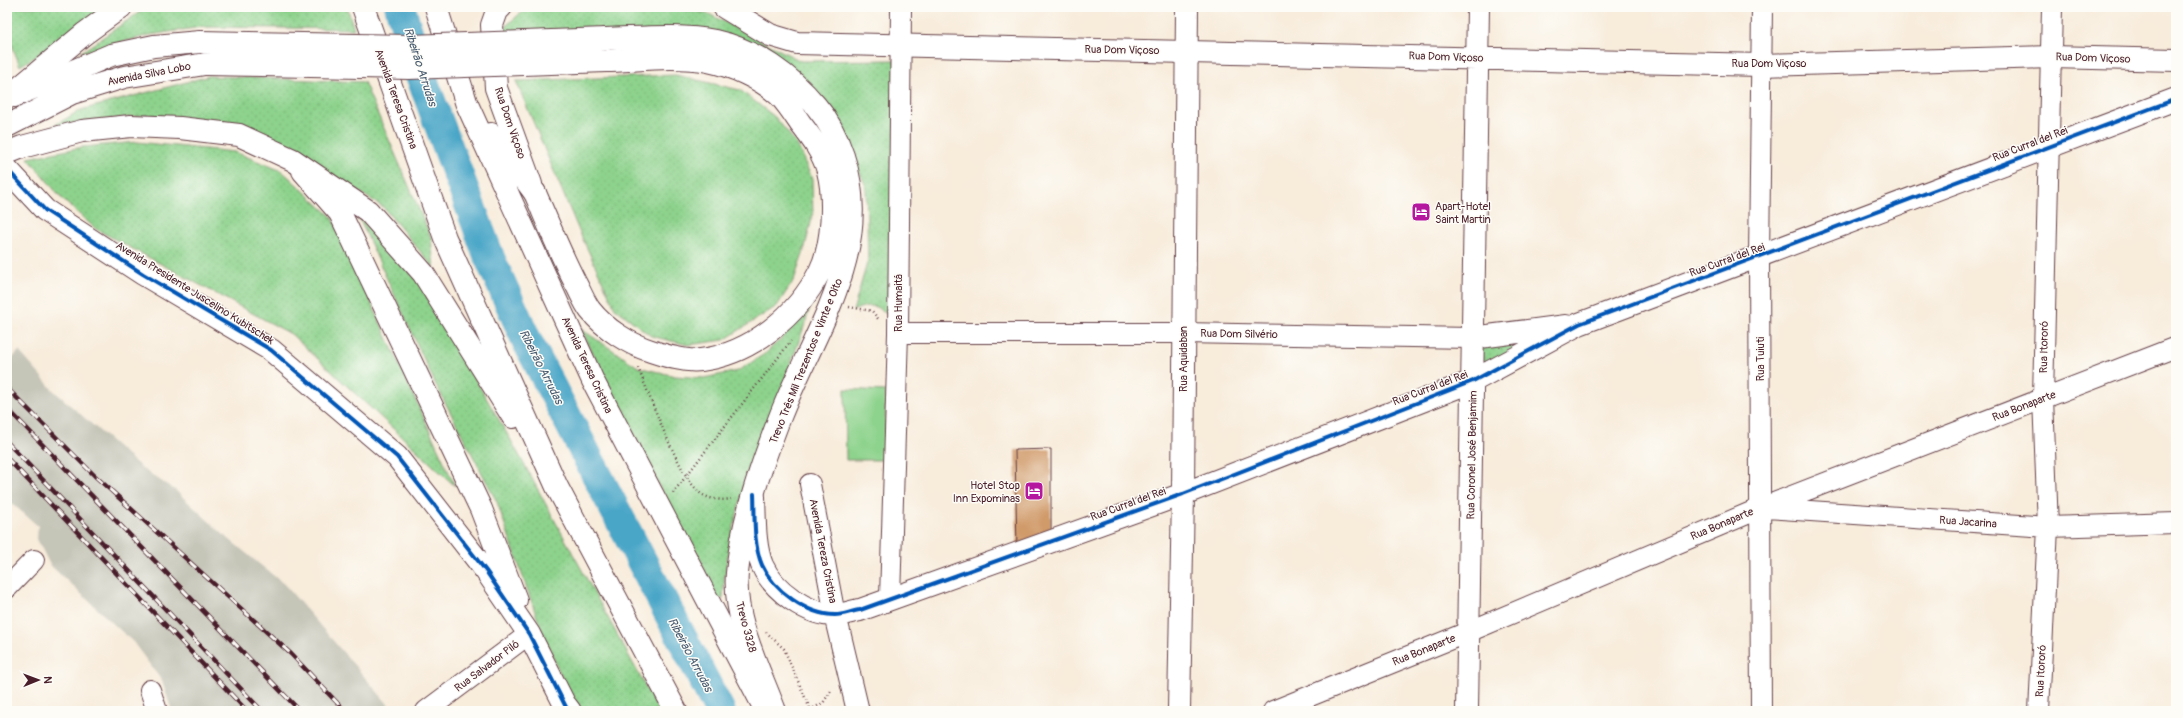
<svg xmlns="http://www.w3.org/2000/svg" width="2183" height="718" font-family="Pangolin,sans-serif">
	<defs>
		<pattern id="grass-dots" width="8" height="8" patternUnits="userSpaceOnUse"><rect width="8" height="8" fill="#8ed38d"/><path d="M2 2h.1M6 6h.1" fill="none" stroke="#7cb57a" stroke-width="1.8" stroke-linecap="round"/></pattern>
	</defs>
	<rect width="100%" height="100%" fill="#fdfcf7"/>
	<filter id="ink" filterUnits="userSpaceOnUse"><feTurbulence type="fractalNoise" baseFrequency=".025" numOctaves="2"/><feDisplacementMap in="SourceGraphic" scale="8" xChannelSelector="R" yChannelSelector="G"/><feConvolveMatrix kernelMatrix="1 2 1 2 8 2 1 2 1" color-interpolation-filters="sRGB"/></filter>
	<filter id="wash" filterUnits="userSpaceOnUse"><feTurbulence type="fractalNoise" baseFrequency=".012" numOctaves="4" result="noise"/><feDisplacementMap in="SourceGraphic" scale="16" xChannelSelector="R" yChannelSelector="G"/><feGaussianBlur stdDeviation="0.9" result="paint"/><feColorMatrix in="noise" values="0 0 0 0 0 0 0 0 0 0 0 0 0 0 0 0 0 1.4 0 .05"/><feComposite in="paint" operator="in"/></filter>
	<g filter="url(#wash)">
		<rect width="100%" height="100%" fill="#f8ecdb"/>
		<!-- railway -->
		<path fill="#c5c5b8" d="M19,351L53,390L144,470L175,490L224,535L285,585L394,711H172L162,681L133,642L50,565L37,539L38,526L7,499V364Z"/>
		<!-- grass -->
		<path fill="url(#grass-dots)" stroke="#6c795c" d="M7,7H110L75,33L20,66L9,38L7,39Z
			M147,7H347L354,29L201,27L150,35L80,53Z
			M528,7H666L707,13L801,61L896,60L893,317C876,306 872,302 853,311L868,260L866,186L841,132L792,78L502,35L508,24Z
			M676,75L740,90L775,117L797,144L812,179L813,214L804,251L794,280L777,306L724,340L688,345L651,336L615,308L579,231L516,81Z
			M209,76L364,82L431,237L434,268L383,207L294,150L242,125L146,115L53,126L81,110Z
			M137,142L235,152L282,171L332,217L455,486L291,334L96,229L63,200L28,158L83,147Z
			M358,216L417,279L513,444L659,711H577L573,704L541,629L497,502L435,383Z
			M812,301C783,401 728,493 723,599H717L698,555L662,492L581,329L638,367L675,376L704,378L738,371L766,353L789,331Z
			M1542,335L1482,369L1481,345Z"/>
		<!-- pitch -->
		<path fill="#8ed38d" stroke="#6c795c" d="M845,389L886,391L885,460H846Z"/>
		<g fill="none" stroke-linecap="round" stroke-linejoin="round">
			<!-- river -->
			<path stroke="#48a6c7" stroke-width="31" d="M400,7L421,76L490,259L527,341L720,711"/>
		</g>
		<g id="blocks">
			<!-- building -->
			<path fill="#d09a69" d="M1051,449V533L1017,548L1015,450Z"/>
		</g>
	</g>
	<g filter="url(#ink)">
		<use href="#blocks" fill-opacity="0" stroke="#643e45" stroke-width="1"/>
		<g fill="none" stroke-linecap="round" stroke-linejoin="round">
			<!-- minor casing -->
			<g stroke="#643e45" stroke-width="22">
				<path id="minor" d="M898,333H1183L1472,338
					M810,484L835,615
					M1767,508L2048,527L2176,523
					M7,588L34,560
					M890,598L898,333L901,7
					M150,690L157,711
					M426,711L529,634
					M1273,711L1468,632L1761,508L2176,347
					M1761,711L1759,257L1762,7
					M2039,711L2048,527L2043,398L2052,7"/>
			</g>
			<!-- tertiary casing -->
			<g stroke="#643e45" stroke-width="24">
				<path id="tertiary" d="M501,7L497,11L492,25L496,88L531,184
					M724,7L770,35L797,43L1762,65L2051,57L2176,60
					M1472,338L1566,326
					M754,497C755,519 754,545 762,565C773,590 807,615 835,615C843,615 852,611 860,610L1183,494L1473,381L1579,324L2176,99
					M835,615L858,711
					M1179,711L1183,494L1187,7
					M1467,711L1478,7"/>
			</g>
			<!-- secondary casing -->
			<g stroke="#643e45" stroke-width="24">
				<path id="secondary" d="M606,39C642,38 680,34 715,41C756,50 791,76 816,106C829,121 837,138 843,156C875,251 813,332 780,417C761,466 742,520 737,573C733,619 759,668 775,711
					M14,96L111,55L154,46L200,42
					M7,126L72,93L124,77L205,64
					M7,169L45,210L143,274L271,350L397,457L486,571L529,634L568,711
					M303,171L340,213L481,509L516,600
					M535,193C548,223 560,253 575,282C580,291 584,302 590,310C605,329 629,344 651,351C666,356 685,362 701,360C751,354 798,315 820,271C833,245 835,198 828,171C823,153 811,137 800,123C794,114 787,103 779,95C760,78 732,66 708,61C675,55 639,60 606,61"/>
			</g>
			<!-- trunk casing -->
			<g stroke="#643e45" stroke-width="24">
				<path id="trunk" d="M363,7L445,238L557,487L676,711
					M436,7L466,102L593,381L766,711
					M7,98L84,34L121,7
					M491,134L535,193
					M7,153L22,147L82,131L131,126L180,128L239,135L293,160L368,211L423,273L513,417
					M567,707L570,711"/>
			</g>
			<!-- path -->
			<path stroke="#643e45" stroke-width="2.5" stroke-dasharray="1 3" stroke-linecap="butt" d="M849,307L872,311L879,320
				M638,368C650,396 678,474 699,492C706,499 722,501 731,499
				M673,493L791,341
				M766,632L784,649L811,711
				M810,710L823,703L831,691H833"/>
			<!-- minor -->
			<use href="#minor" stroke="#fff" stroke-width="20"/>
			<!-- tertiary -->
			<use href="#tertiary" stroke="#fff" stroke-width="22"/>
			<!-- secondary -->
			<use href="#secondary" stroke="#fff" stroke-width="22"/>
			<!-- trunk -->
			<use href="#trunk" stroke="#fff" stroke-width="22"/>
			<!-- rail casing -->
			<g stroke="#4a1f2b" stroke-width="4.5">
				<path id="rail" d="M7,388L95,476L291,654L345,711
					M7,408L300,711
					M7,442L262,711
					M7,458L247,711"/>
			</g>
			<!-- rail -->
			<use href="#rail" stroke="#fdfcf7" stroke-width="3" stroke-dasharray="9" stroke-linecap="butt"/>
			<!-- secondary-bridge casing -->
			<g stroke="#643e45" stroke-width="24" stroke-linecap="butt">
				<path id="secondary-bridge" d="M200,42L410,46L606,39
					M205,64L409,68L606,61"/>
			</g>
			<!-- secondary-bridge -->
			<use href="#secondary-bridge" stroke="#fff" stroke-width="22"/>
			<!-- cycleway casing -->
			<g stroke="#fdfcf7" stroke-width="6">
				<path id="cycleway" d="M7,169L45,210L143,274L271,350L397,457L486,571L529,634L568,711
					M754,494C755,517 753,544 762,565C773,590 807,615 835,615C843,615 852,611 860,610L1183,494L1473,381L1579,324L2176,99"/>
			</g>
			<!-- cycleway -->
			<use href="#cycleway" stroke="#0057b8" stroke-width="4"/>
		</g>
	</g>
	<!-- icons -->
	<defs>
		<g id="hotel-square" transform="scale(1)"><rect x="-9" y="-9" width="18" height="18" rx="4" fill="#b5179e" stroke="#fdfcf7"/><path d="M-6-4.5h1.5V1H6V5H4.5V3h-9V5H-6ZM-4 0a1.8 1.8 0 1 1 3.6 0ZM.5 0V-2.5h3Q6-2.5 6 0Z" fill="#fff"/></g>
	</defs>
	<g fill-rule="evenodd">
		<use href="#hotel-square" x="1421" y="212"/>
		<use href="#hotel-square" x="1034" y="491"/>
	</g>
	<g text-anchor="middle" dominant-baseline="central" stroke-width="3" stroke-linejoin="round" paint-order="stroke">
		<!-- street labels -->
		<g font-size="11" fill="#4a1f2b" stroke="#fdfcf7">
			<text transform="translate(1122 50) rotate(1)">Rua Dom Viçoso</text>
			<text transform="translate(1446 57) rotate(2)">Rua Dom Viçoso</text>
			<text transform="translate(2093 58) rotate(2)">Rua Dom Viçoso</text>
			<text x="1769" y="63">Rua Dom Viçoso</text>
			<text transform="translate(149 74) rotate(-11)">Avenida Silva Lobo</text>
			<text transform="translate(396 99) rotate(70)">Avenida Teresa Cristina</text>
			<text transform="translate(510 123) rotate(71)">Rua Dom Viçoso</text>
			<text transform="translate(2030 144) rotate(-21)">Rua Curral del Rei</text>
			<text transform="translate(1727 260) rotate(-20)">Rua Curral del Rei</text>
			<text transform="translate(195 293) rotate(32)">Avenida Presidente Juscelino Kubitschek</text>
			<text transform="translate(898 303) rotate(-90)">Rua Humaitá</text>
			<text transform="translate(1239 334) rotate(1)">Rua Dom Silvério</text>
			<text transform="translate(2044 347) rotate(-89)">Rua Itororó</text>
			<text transform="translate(1183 359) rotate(-90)">Rua Aquidaban</text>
			<text transform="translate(1760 359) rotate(-90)">Rua Tuiuti</text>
			<text transform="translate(806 361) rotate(-68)">Trevo Três Mil Trezentos e Vinte e Oito</text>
			<text transform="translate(587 365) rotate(65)">Avenida Teresa Cristina</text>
			<text transform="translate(1430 388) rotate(-21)">Rua Curral del Rei</text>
			<text transform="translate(2024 406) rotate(-21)">Rua Bonaparte</text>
			<text transform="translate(1472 455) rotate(-89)">Rua Coronel José Benjamim</text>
			<text transform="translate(1128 504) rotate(-20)">Rua Curral del Rei</text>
			<text transform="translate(1968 522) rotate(4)">Rua Jacarina</text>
			<text transform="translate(1722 524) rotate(-23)">Rua Bonaparte</text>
			<text transform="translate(823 551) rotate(79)">Avenida Tereza Cristina</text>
			<text transform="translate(746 627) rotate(75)">Trevo 3328</text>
			<text transform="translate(1424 650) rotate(-22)">Rua Bonaparte</text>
			<text transform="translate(487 666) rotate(-37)">Rua Salvador Piló</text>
			<text transform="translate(2041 671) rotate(-87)">Rua Itororó</text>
		</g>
		<!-- poi labels -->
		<g font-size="11" fill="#4a1f2b" stroke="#fdfcf7" text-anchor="start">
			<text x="1435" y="206">Apart-Hotel<tspan x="1435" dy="13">Saint Martin</tspan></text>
			<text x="1020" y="485" text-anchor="end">Hotel Stop<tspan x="1020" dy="13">Inn Expominas</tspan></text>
		</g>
		<!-- water labels -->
		<g font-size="12" font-style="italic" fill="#495c71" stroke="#fdfcf7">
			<text transform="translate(420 67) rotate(72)">Ribeirão Arrudas</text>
			<text transform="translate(541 367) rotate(63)">Ribeirão Arrudas</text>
			<text transform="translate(690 655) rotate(62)">Ribeirão Arrudas</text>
		</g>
	</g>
	<!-- margin -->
	<rect width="2183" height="718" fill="none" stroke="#fdfcf7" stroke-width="24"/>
	<!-- north arrow -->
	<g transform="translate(38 680) rotate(89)" stroke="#fdfcf7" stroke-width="3" paint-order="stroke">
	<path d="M0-3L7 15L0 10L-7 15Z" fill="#4a1f2b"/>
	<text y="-6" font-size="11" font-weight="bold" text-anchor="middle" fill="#4a1f2b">N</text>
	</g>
</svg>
